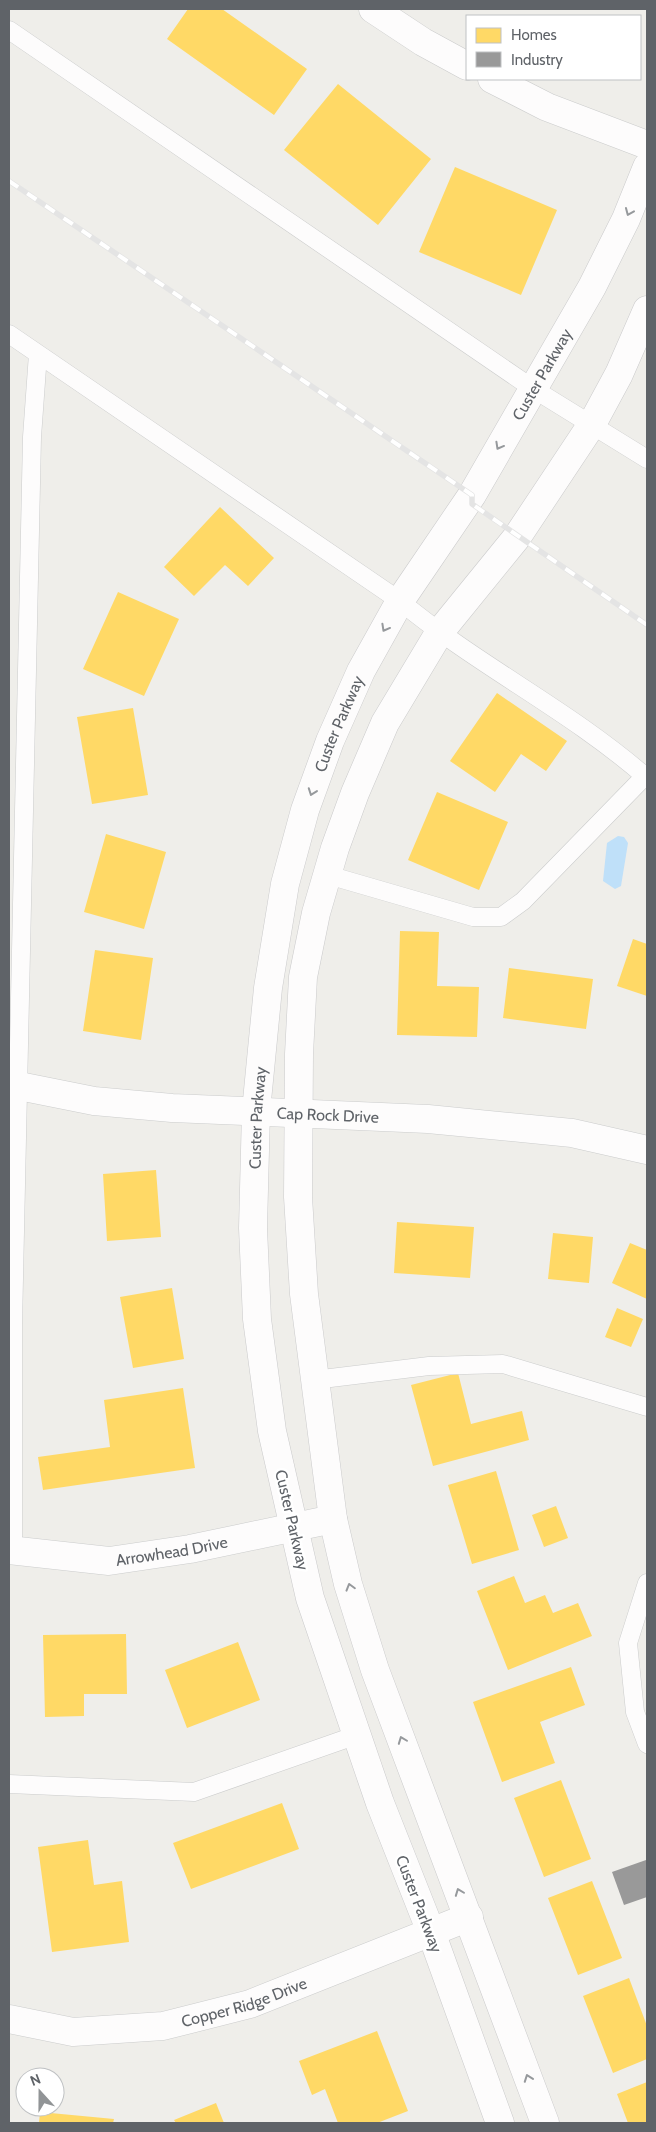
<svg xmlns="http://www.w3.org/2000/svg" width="656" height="2132" font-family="Cabin,sans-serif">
	<rect width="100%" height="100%" fill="#efeeea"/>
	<!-- water -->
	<path fill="#bfe0f9" d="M618,836L624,837L628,843L621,886L615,889L603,881L607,843Z"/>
	<!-- homes -->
	<path fill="#ffd966" d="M188,9H222L307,69L274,115L167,39Z
		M338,84L431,159L378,225L284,150Z
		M455,167L557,210L521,295L419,252Z
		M220,507L274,558L248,586L225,565L194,596L164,567Z
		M118,592L179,619L144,696L83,669Z
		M497,693L567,741L546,771L521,754L495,792L450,761Z
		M133,708L148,795L92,804L77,717Z
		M437,792L508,822L479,890L408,860Z
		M106,834L166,852L144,929L84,912Z
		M400,931L439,932L437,986L479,987L477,1037L397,1035Z
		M633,939L647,944V996L617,986Z
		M95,950L153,958L141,1040L83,1031Z
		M509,968L593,979L586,1029L503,1018Z
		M156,1170L161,1237L107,1241L103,1174Z
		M397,1222L474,1227L470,1278L394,1273Z
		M553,1233L593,1237L589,1283L548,1279Z
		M630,1243L647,1250V1299L612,1283Z
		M172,1288L184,1359L133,1368L120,1297Z
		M617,1308L643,1319L631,1347L605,1337Z
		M458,1373L471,1424L522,1411L529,1440L433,1466L411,1385Z
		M183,1388L195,1468L43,1490L38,1457L110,1447L104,1400Z
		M496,1471L519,1550L472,1564L448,1485Z
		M556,1506L568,1538L544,1547L532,1515Z
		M514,1576L525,1603L545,1595L553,1613L578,1603L592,1636L508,1670L477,1591Z
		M126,1634L127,1694H84V1716L45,1717L43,1635Z
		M238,1642L260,1700L187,1728L165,1670Z
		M571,1667L585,1705L540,1722L555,1763L502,1782L473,1702Z
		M561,1780L591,1859L544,1877L514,1798Z
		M282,1803L299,1849L191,1889L173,1843Z
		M88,1840L94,1885L122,1881L129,1942L52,1952L38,1847Z
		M592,1881L622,1958L578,1975L548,1898Z
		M629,1978L647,2026V2059L613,2073L583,1996Z
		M377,2031L408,2111L377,2123H338L325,2089L312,2095L299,2061Z
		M647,2082V2123H628L617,2094Z
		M216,2103L224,2123H176L174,2120Z
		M40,2112L114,2119L113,2123H39Z"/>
	<!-- industry -->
	<path fill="#999" d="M646,1860L647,1897L624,1905L612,1872Z"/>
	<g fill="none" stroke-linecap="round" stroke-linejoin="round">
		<!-- lane casing -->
		<g stroke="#cbcccc" stroke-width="19">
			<path id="lane" d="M9,30L532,388L647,459
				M9,334L400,601C478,666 571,711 647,778
				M328,875L473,917H501L523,901L645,776
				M314,1380L429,1366L503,1364L647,1407
				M13,1551V1325L32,437L38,354
				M647,1583L628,1643L635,1712L647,1744
				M9,1784L194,1792L357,1735"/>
		</g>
		<!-- street casing -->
		<g stroke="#cbcccc" stroke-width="29">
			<g id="street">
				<path d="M373,9L423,42L467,66"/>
				<path d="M492,79L547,107L647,145"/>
				<path id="s1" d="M9,1084L94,1101L172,1108L428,1119L572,1133L647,1150"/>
				<path id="s2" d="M9,1550L109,1561L190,1549L333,1519"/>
				<path id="s3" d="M9,2019L73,2032L163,2026L250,2004L469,1917"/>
			</g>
		</g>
		<!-- secondary casing -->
		<g stroke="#cacacb" stroke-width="29">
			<g id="secondary">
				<path id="s4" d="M500,2123L431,1932L380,1803L310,1598L272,1431L257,1319L253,1228L256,1111L268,988L285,884L305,810L330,741L361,671L400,601L472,495L592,287L626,219L647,167"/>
				<path d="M545,2123L375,1670L348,1584L333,1519L304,1294L298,1197L299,1054L303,977L316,913L335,848L355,793L385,723L439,633L517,537L592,424L619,374L647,310"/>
			</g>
		</g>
		<!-- lane -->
		<use href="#lane" stroke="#fdfcfc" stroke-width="18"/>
		<!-- street -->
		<use href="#street" stroke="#fdfcfc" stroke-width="28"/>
		<!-- secondary -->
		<use href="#secondary" stroke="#fdfcfc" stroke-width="28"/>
		<!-- rail casing -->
		<g stroke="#e4e4e4" stroke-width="5.5">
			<path id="rail" d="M9,181L472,495V504L647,625"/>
		</g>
		<!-- rail -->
		<use href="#rail" stroke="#fff" stroke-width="4" stroke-dasharray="11" stroke-linecap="butt"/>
	</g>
	<!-- one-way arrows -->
	<defs><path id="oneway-chevron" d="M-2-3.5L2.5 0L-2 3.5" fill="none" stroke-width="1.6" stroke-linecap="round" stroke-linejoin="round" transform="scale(1.25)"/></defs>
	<g stroke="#96999c">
		<use href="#oneway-chevron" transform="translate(629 212) rotate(113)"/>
		<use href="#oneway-chevron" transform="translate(499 446) rotate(119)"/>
		<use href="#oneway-chevron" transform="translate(385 628) rotate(119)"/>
		<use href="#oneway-chevron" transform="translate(312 792) rotate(110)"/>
		<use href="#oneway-chevron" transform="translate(350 1587) rotate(-106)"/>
		<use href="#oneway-chevron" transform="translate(402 1740) rotate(-111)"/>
		<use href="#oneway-chevron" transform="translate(459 1892) rotate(-111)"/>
		<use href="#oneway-chevron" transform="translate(528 2078) rotate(-110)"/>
	</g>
	<g text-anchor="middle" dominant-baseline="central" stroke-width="5" stroke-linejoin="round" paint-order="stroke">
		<!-- street labels -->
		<g font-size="16" fill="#5f6368" stroke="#fff">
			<text stroke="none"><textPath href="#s4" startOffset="1854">Custer Parkway</textPath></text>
			<text stroke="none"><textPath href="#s4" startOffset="1449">Custer Parkway</textPath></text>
			<text stroke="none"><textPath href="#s1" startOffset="321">Cap Rock Drive</textPath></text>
			<text stroke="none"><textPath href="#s4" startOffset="1044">Custer Parkway</textPath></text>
			<text transform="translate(292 1520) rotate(77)">Custer Parkway</text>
			<text stroke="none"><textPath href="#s2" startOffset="164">Arrowhead Drive</textPath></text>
			<text transform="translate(419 1904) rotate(69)">Custer Parkway</text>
			<text stroke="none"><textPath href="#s3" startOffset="240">Copper Ridge Drive</textPath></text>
		</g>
	</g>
	<!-- border -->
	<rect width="656" height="2132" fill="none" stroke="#5f6368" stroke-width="20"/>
	<!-- legend -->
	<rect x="466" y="15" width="175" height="65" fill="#ffffff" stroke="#bfc1c3"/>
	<rect x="476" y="28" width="25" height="15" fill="#ffd966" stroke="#bfc1c3"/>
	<text x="511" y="40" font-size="15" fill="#5f6368">Homes</text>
	<rect x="476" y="52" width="25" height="15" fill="#999999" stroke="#bfc1c3"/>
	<text x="511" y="65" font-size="15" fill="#5f6368">Industry</text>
	<!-- north arrow -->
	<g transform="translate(40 2092) rotate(339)"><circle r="24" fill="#ffffff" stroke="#bfc1c3"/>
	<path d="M0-4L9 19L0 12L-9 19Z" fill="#919496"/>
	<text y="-8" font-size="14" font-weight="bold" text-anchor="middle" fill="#5f6368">N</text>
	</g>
</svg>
